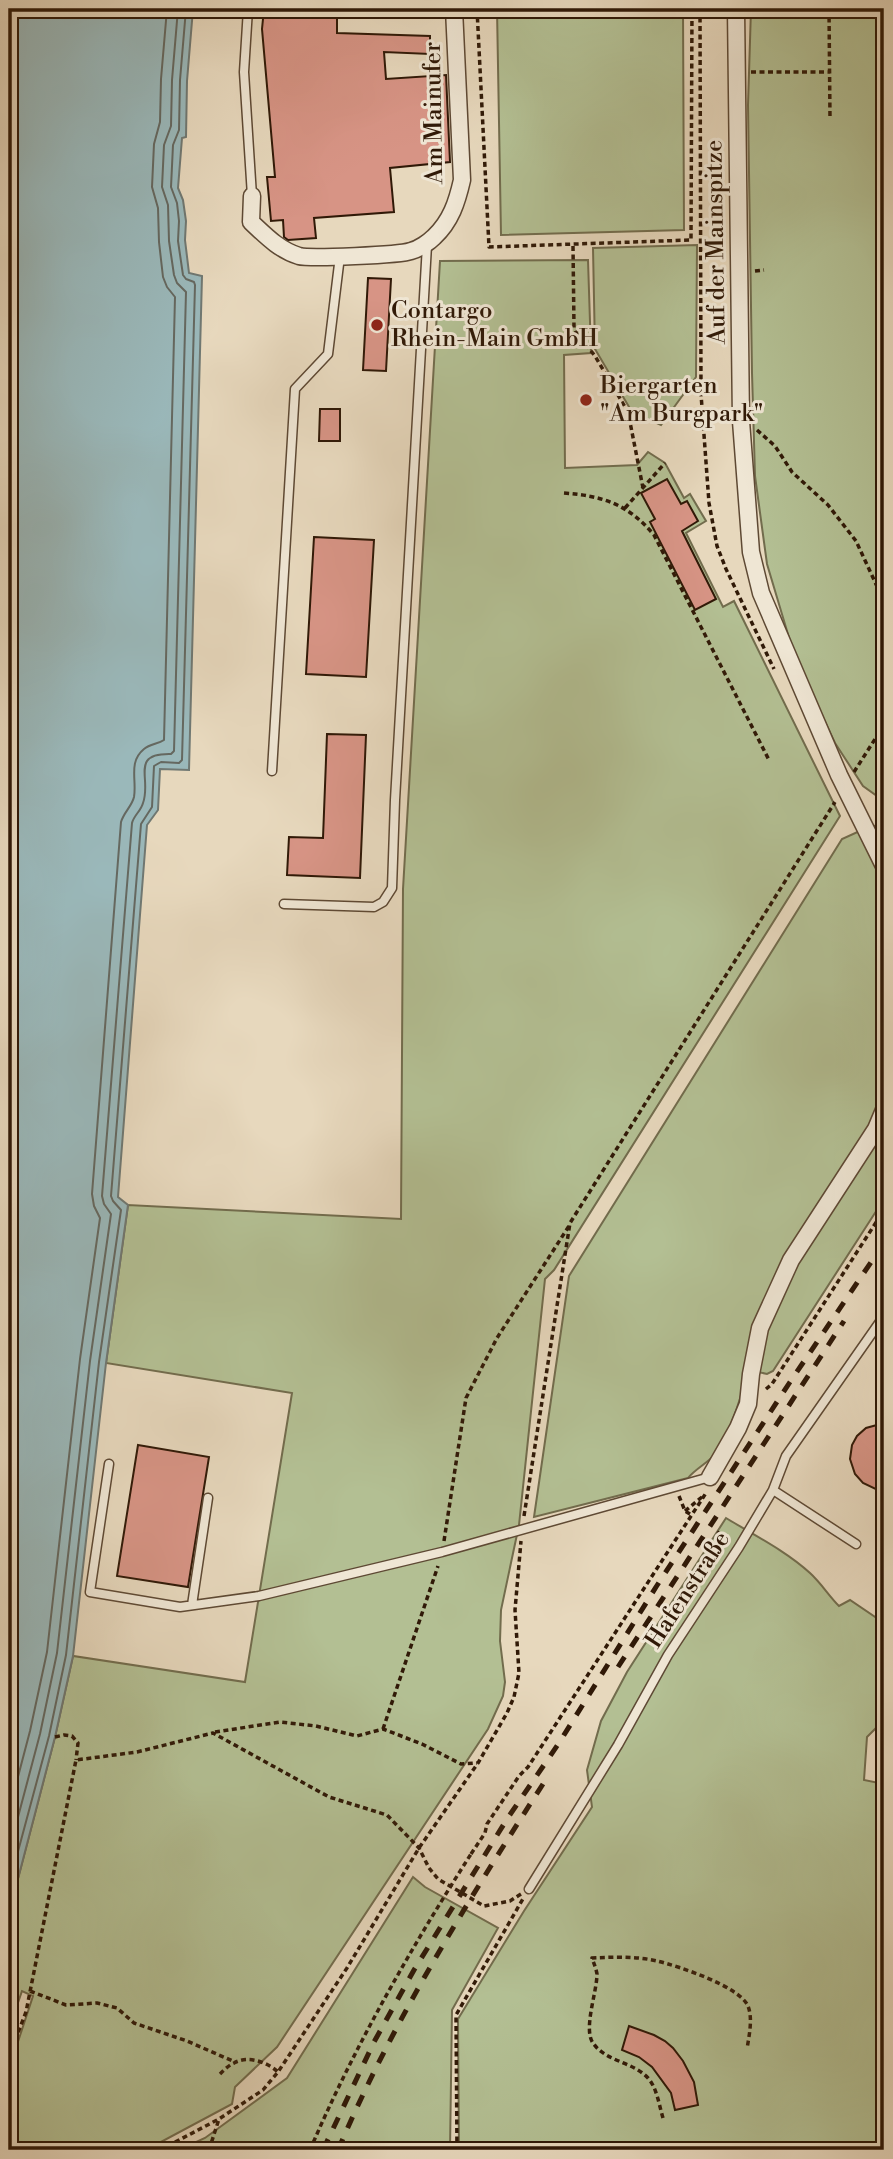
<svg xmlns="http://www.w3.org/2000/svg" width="893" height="2159" font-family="'Libre Bodoni',serif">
	<rect width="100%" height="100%" fill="#e7d8bd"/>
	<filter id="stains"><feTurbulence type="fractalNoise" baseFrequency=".00286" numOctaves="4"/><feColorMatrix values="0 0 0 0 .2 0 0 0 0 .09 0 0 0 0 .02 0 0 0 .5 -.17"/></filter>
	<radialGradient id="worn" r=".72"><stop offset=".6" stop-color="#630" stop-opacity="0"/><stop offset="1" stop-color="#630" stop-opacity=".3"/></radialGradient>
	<!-- green -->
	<path fill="#b3bf93" stroke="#726c4d" stroke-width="2" d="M497,9H683L684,230L501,235Z
		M751,9H884V801L863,786L835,743L816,703L790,641L767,564L755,476L752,373L748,105Z
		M697,245L696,377L661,425L632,412L595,349L593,248Z
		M588,260L591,353L564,355L565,468L637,465L648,452L665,463L684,498L690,494L706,521L686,533L723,607L734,601L840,816L554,1270L545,1279L519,1525L501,1610L500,1641L505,1682L503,1696L488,1729L277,2047L235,2087L232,2104L146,2150H9V2069L33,1996L22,1991L9,2029V1913L55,1737L73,1656L245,1682L292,1393L106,1363L128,1205L401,1219L403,889L440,261Z
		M873,825L884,832V1199L773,1371L767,1374L758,1372L746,1378C739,1403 731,1430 717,1452C711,1461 696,1468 688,1478L534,1517L569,1276L842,839Z
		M726,1518C754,1535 786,1551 810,1573C821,1583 829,1596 839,1606L850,1600L884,1623V1720L867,1737L864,1780L884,1784V2150H459L458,2019L524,1911L592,1807L587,1770L601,1721L627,1672Z
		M413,1877L425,1887L498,1928L452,2010L450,2150H179L205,2138L287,2078Z"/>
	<!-- water -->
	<path fill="#9ab8ba" stroke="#707872" stroke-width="2" d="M9,9H193L187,81L186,137L182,138L178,188L183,200L186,221L185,240L189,273L202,276L189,770L160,769L158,810L147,825L118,1197L128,1205L106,1363L73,1656L55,1737L9,1913Z"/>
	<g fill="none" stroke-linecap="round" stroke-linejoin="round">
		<!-- shore -->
		<path stroke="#656860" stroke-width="2" d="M9,1811L30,1731L47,1652L80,1359L100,1218L94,1206L92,1194L121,822C124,812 132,806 134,797C137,780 128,762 144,749C150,744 158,744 164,740L175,297L167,287L163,277L159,242L158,208L152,187L154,144L160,122L161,79L167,9
			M9,1851L40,1734L57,1653L90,1361L111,1214L104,1204L102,1196L132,823C134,815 141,811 143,803C152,779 129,753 171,754L174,751L186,292L177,283L174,275L169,241L168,205L162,187L164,145L171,126L172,80L178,9
			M9,1885L49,1736L66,1655L99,1362L121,1210L113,1201L111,1196L141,824L152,807L154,766L161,762L179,763L182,760L195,285L194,282L186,279L183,275L178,241L179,221L177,203L171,187L173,145L179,130L180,80L186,9"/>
	</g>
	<!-- building -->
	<path fill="#d79485" stroke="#301907" stroke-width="2" d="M264,9H337V33L430,36V54L384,52L386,79L446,75L450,162L390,168L394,212L314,218L316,238L288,240L284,237L283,220L271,221L267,177H275L262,29Z
		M368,278L391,279L386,371L363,370Z
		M320,409H340V441H319Z
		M667,479L681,504L687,501L698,521L682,531L716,599L695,610L650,522L655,519L641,493Z
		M314,537L374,540L366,677L306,674Z
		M327,734L366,735L360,878L287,875L289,837L323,838Z
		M884,1423V1493L863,1483L855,1474L850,1459L852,1445L857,1436L866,1428Z
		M138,1445L209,1457L188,1587L117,1576Z
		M629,2026L654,2035L665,2041L673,2048L683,2061L694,2082L698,2105L675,2110L671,2093L652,2067L639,2057L622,2050Z"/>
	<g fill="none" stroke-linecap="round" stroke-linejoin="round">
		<!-- service casing -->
		<g stroke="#5e4934" stroke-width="11">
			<path id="service" d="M248,9L244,72L252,196
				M272,771L295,389L328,354L340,256
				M284,904L374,907L383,902L392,888L395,800L427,245
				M109,1464L90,1592L180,1607L259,1596L442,1552L710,1477
				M773,1490L856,1544
				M192,1605L208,1498
				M529,1889L618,1745L668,1655L739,1547L773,1490L786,1456L884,1316"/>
		</g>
		<!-- minor casing -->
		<g stroke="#5e4934" stroke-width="19">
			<path id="minor" d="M736,9L741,421L751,552L761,593L839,775L884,866
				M252,196L251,222C265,235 279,250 299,256C310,259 400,255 411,251C419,249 429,242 434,237C451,221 457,202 462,180L454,9
				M710,1477L738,1428L748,1404L751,1374L760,1328L791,1260L876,1129L884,1110"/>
		</g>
		<!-- path -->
		<path stroke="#301907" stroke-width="3.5" stroke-dasharray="5 3.5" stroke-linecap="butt" d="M477,9L489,247L691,240L692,9
			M700,9L701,394L709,503L717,546L726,569L774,669
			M829,9L830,119
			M880,9L883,118
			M751,72H830
			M573,246L574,328L577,334L595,356L628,412L643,488
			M755,271L764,270
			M757,430L775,446L792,472L828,505L856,541L882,597
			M564,493C603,496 628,504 654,535L769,760
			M625,508L665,463
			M884,594L882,597L884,608
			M854,772L884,725
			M766,1389L772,1384L884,1210
			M679,1496L685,1511L690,1514
			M685,1511L702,1497
			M524,1516L570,1223L835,802
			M717,1532L729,1540
			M444,1541L466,1398L497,1338L569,1226
			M383,1729L438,1566
			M215,1732L280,1722L316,1726L357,1736L383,1729L422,1744L461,1764L477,1763
			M55,1737L64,1735L72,1736L78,1743L76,1760
			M471,1854L485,1833L487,1824L519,1776L528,1767L706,1493
			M30,1991L66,2005L97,2003L117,2008L134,2023L187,2041L235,2062
			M9,2025L19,2029
			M9,2056L26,2012L76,1760L137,1752L213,1733L329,1797L387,1815L419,1848L429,1868L438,1879L484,1906L510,1901L521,1894
			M220,2074C224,2070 229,2065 234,2063C248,2055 267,2062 278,2072
			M663,2118C659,2105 657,2088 648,2078C632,2061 606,2062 593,2043C583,2029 597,1992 597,1974C596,1968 594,1964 592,1958C613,1957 636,1956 657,1961C678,1966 739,1986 748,2006C753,2019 749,2036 747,2049
			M160,2150L219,2119L263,2090L278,2072L347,1968L419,1848L478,1763L507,1713L514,1697L519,1673L515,1610L521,1541
			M209,2150L219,2119
			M457,2150L456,2015L524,1897"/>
		<!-- service -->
		<use href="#service" stroke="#efe6d4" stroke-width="8"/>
		<!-- minor -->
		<use href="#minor" stroke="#efe6d4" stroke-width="16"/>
		<!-- rail -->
		<path stroke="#301907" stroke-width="5" stroke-dasharray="12 12" stroke-linecap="butt" d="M618,1667L844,1321
			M323,2150L374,2042L414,1970L507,1819L559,1743L656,1587L790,1382L884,1243
			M338,2150C393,2021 467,1902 543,1784"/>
		<!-- path-bridge -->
		<path stroke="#301907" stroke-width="3.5" stroke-dasharray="5 3.5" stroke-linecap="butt" d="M310,2150C354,2047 411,1948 471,1854"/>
	</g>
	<!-- markers -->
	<g fill="#8f2418" stroke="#efe6d4" stroke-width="2.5">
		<circle cx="377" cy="325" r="7"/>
		<circle cx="586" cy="400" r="7"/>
	</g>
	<g text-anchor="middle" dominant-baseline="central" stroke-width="6" stroke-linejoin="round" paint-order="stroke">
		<!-- street labels -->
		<g font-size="24" fill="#301907" stroke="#efe6d4">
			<text transform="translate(434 113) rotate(-91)">Am Mainufer</text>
			<text transform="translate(716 242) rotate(-91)">Auf der Mainspitze</text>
			<text transform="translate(688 1590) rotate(-57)">Hafenstraße</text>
		</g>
		<!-- poi labels -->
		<g font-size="24" fill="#301907" stroke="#efe6d4" text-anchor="start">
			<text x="391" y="311">Contargo<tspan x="391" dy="28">Rhein-Main GmbH</tspan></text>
			<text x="600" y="386">Biergarten<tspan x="600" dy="28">"Am Burgpark"</tspan></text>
		</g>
	</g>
	<!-- margin -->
	<rect width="893" height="2159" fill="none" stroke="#e7d8bd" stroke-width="35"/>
	<rect x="10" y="10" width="872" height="2138" fill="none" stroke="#301907" stroke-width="3.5"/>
	<rect x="18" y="18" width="858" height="2124" fill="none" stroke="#301907" stroke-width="2"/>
	<rect width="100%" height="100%" filter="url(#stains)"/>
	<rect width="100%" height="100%" fill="url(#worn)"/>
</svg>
